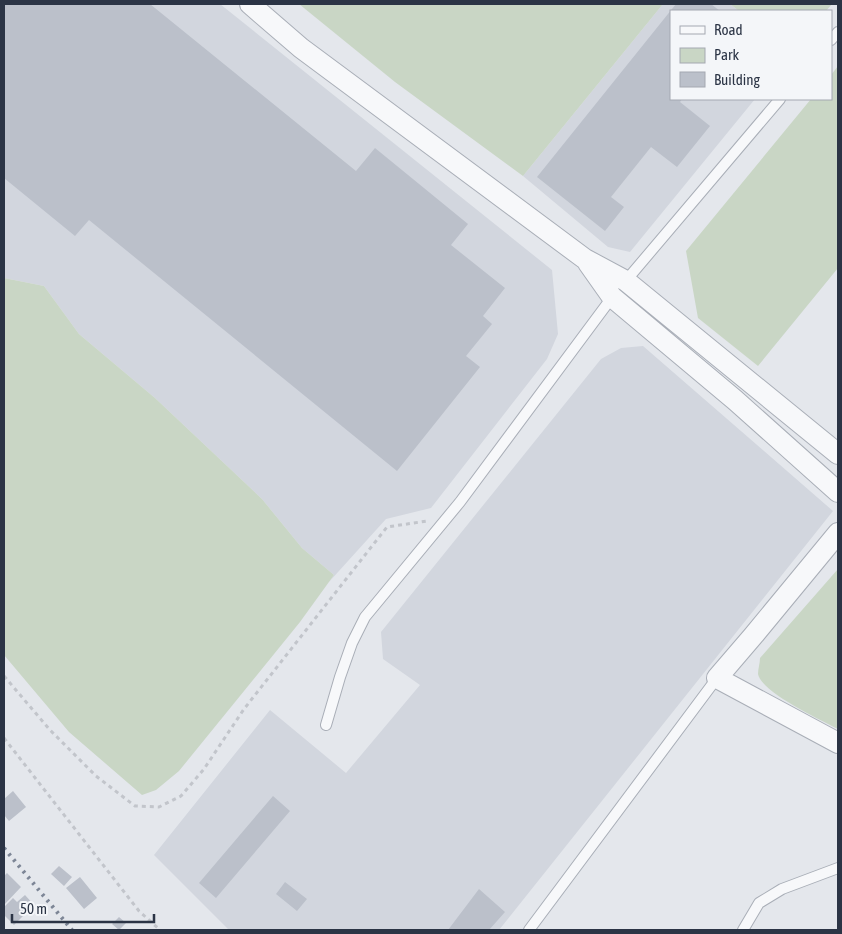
<svg xmlns="http://www.w3.org/2000/svg" width="842" height="934" font-family="'Asap Condensed',sans-serif">
	<rect width="100%" height="100%" fill="#e4e7ec"/>
	<!-- built -->
	<path fill="#d2d6de" d="M4,4H220L552,270L558,334L547,359L431,508L386,519L329,582L334,575L302,548L262,499L155,398L79,334L44,286L4,278Z
		M663,4H730L739,11H671V99H755L630,252L608,247L523,176Z
		M643,346L833,511L499,930H229L154,855L270,710L346,773L420,685L383,659L381,632L601,359L621,348Z"/>
	<!-- green -->
	<path fill="#c9d6c5" d="M299,4H663L523,176L395,82Z
		M730,4H832L826,11H739Z
		M838,66V268L758,366L698,318L686,251L811,99H831V75Z
		M4,278L44,286L79,334L155,398L262,499L302,548L334,575L300,622L179,771L156,790L142,795L69,732L4,655Z
		M838,569V729C821,720 761,692 758,674C758,669 760,663 760,658Z"/>
	<!-- building -->
	<path fill="#bbc0ca" d="M4,4H150L356,171L375,148L468,224L451,245L505,288L483,316L492,324L466,356L480,367L397,471L89,220L75,236L4,178Z
		M676,4H711L720,11H671V99H682L680,102L710,126L677,167L651,147L611,197L624,207L605,231L537,177Z
		M13,791L26,807L9,821L4,815V799Z
		M273,796L290,811L216,898L199,883Z
		M59,866L72,877L64,886L51,874Z
		M7,873L21,887L4,905V876Z
		M80,877L97,898L84,909L66,888Z
		M285,882L307,899L297,911L276,894Z
		M479,889L505,912L489,930H448Z
		M25,895L34,905L14,925L4,915V907L13,898L17,902Z
		M119,917L126,923L119,930L112,924Z"/>
	<g fill="none" stroke-linecap="round" stroke-linejoin="round">
		<!-- lane casing -->
		<g stroke="#a9aeb7" stroke-width="12">
			<path id="lane" d="M831,40L838,32
				M624,283L780,99
				M326,725L340,677L352,643L365,617L460,502L613,296
				M529,930L717,678
				M743,930L759,903L782,889L838,868"/>
		</g>
		<!-- street casing -->
		<g stroke="#a9aeb7" stroke-width="22">
			<path id="street" d="M250,4L301,48L585,259L626,281L838,454
				M588,263L612,297L735,400L838,492
				M838,533L753,636L717,678L838,743"/>
		</g>
		<!-- path -->
		<path stroke="#c2c5cb" stroke-width="3" stroke-dasharray="4 4" stroke-linecap="butt" d="M4,676L50,730L96,776L135,806L159,807L181,796L204,769L244,709L387,527L427,521
			M4,738L139,911L160,930"/>
		<!-- lane -->
		<use href="#lane" stroke="#f7f8fa" stroke-width="10"/>
		<!-- street -->
		<use href="#street" stroke="#f7f8fa" stroke-width="20"/>
		<!-- rail -->
		<path stroke="#7d8696" stroke-width="4" stroke-dasharray="2.5 5" stroke-linecap="butt" d="M4,848L72,930"/>
	</g>
	<!-- border -->
	<rect width="842" height="934" fill="none" stroke="#2b3445" stroke-width="10"/>
	<!-- legend -->
	<rect x="670" y="10" width="162" height="90" fill="#f4f6f9" stroke="#a4a8b1"/>
	<rect x="680" y="26" width="25" height="8" fill="#f7f8fa" stroke="#a4a8b1"/>
	<text x="714" y="35" font-size="15" fill="#2b3445">Road</text>
	<rect x="680" y="48" width="25" height="15" fill="#c9d6c5" stroke="#a4a8b1"/>
	<text x="714" y="60" font-size="15" fill="#2b3445">Park</text>
	<rect x="680" y="72" width="25" height="15" fill="#bbc0ca" stroke="#a4a8b1"/>
	<text x="714" y="85" font-size="15" fill="#2b3445">Building</text>
	<!-- scale -->
	<path d="M12 914v8h142v-8" fill="none" stroke="#2b3445" stroke-width="2.5"/>
	<text x="20" y="914" font-size="15" fill="#2b3445" stroke="#f4f6f9" stroke-width="4" paint-order="stroke">50 m</text>
</svg>
